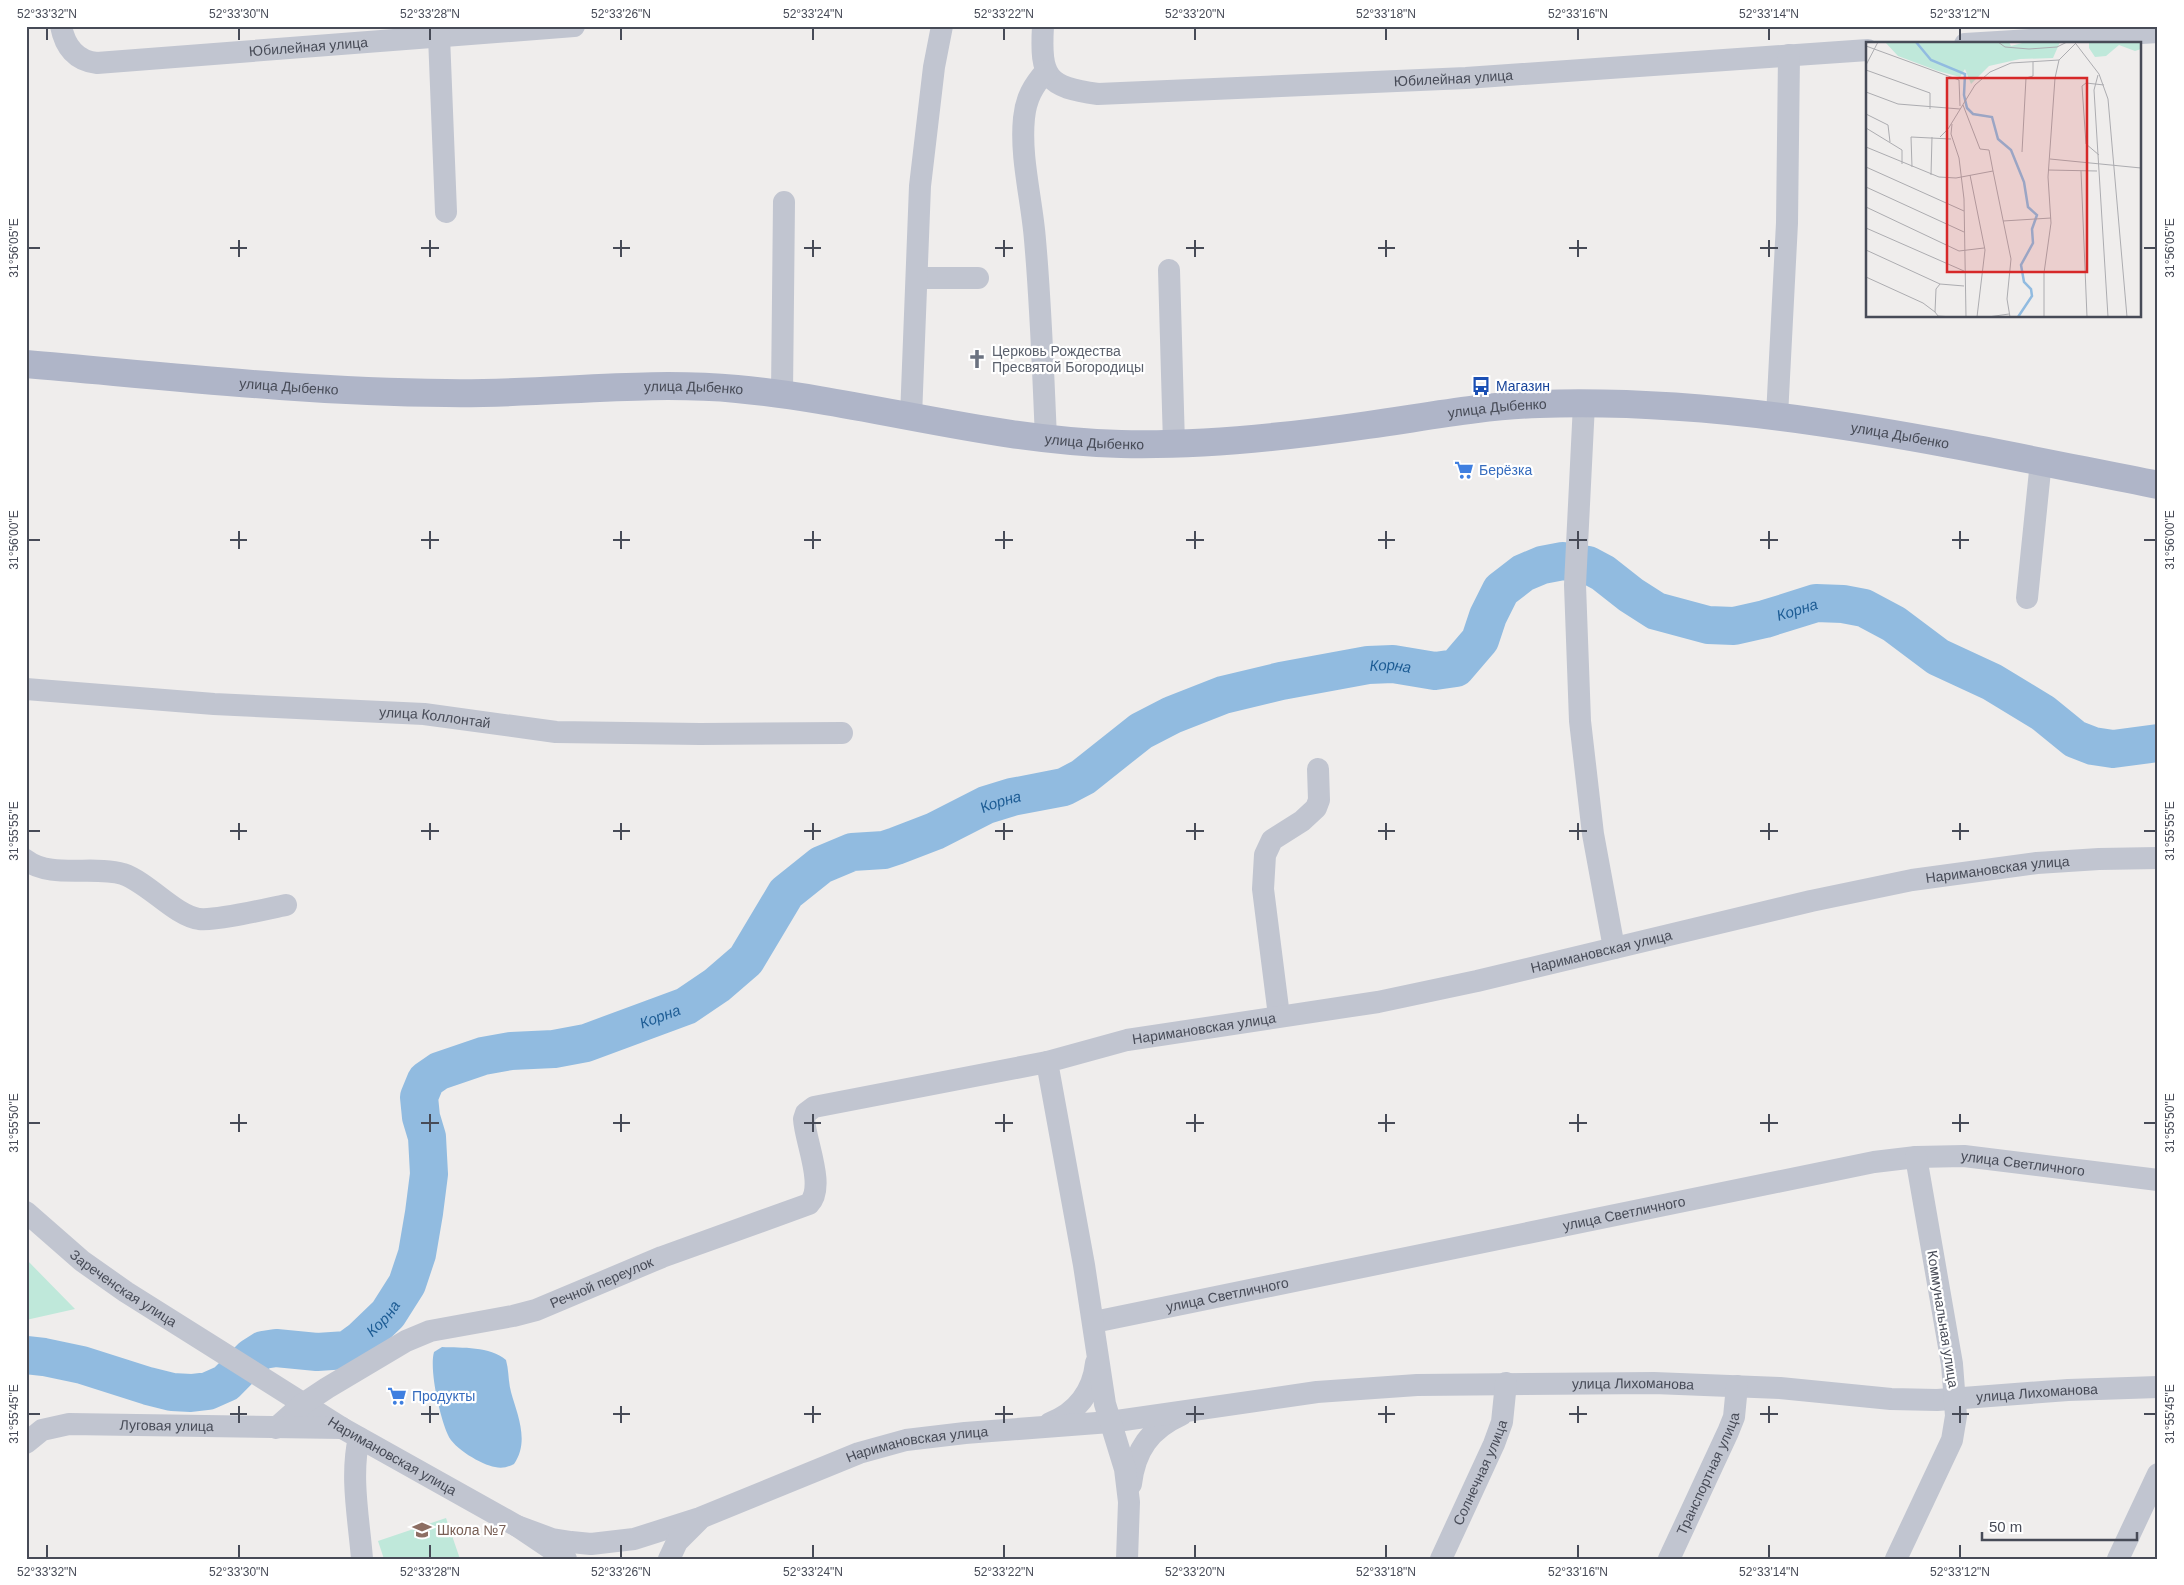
<svg xmlns="http://www.w3.org/2000/svg" width="2184" height="1585" font-family="Arial,sans-serif">
	<rect width="100%" height="100%" fill="#efedec"/>
	<!-- green -->
	<path fill="#bfe8da" d="M26,1259L75,1309L26,1320Z
		M446,1518L460,1559H384L378,1541Z"/>
	<!-- water -->
	<path fill="#91bbe0" d="M442,1347C462,1348 490,1346 506,1360C509,1370 508,1381 511,1392C517,1414 530,1441 514,1464C508,1467 502,1469 495,1467C482,1465 453,1448 448,1435C440,1418 429,1370 434,1352Z"/>
	<g fill="none" stroke-linecap="round" stroke-linejoin="round">
		<!-- river -->
		<path stroke="#91bbe0" stroke-width="38" id="s1" d="M26,1355L44,1357L82,1365L148,1386L172,1392L191,1393L208,1391L226,1383L252,1357L263,1350L276,1348L317,1352L347,1350L362,1339L388,1314L407,1284L417,1254L424,1213L429,1174L427,1137L421,1117L419,1097L426,1080L439,1071L483,1056L511,1051L554,1049L586,1043L686,1006L717,985L746,960L786,893L821,865L852,852L884,850L896,846L935,831L986,805L1012,797L1064,787L1083,777L1141,731L1172,715L1223,695L1281,681L1368,665L1393,664L1435,671L1456,668L1480,640L1488,616L1501,590L1523,573L1542,565L1563,561L1588,565L1603,573L1631,595L1656,611L1708,625L1734,626L1765,619L1816,603L1843,604L1864,608L1894,624L1938,657L1992,682L2043,713L2075,739L2093,746L2113,749L2158,743"/>
		<!-- minor -->
		<g stroke="#c1c5d0" stroke-width="22">
			<path id="s2" d="M61,26C65,47 76,61 97,63L574,26"/>
			<path id="s3" d="M1043,26C1040,78 1047,87 1098,94L1466,78L1868,50"/>
			<path d="M439,36L446,212"/>
			<path d="M1965,44L2158,32"/>
			<path d="M1169,270L1174,444"/>
			<path d="M917,278H978"/>
			<path d="M782,394L784,202"/>
			<path d="M1584,404L1575,585L1580,721L1593,834L1614,948"/>
			<path d="M1777,416L1787,223L1789,55"/>
			<path d="M911,417L920,186L934,67L942,26"/>
			<path d="M1046,438C1043,372 1041,306 1035,240C1032,200 1020,158 1024,118C1026,98 1033,86 1046,71"/>
			<path d="M2027,598L2041,461"/>
			<path id="s4" d="M26,689L214,704L424,714L556,732L700,734L842,733"/>
			<path d="M26,860C50,879 94,865 123,874C149,883 174,915 199,919C217,921 266,909 286,905"/>
			<path d="M1279,1016L1263,889L1265,855L1272,840L1302,821L1316,808L1319,800L1318,769"/>
			<path id="s5" d="M26,1212L82,1261L126,1292L342,1428L517,1526L566,1559"/>
			<path id="s6" d="M1094,1322L1874,1162L1916,1157L1964,1156L2158,1180"/>
			<path d="M1050,1423C1077,1413 1093,1391 1096,1363"/>
			<path id="s7" d="M276,1428L303,1404L327,1388L406,1341L430,1331L513,1316L536,1310L662,1257L809,1204C826,1187 805,1141 804,1119L806,1113L814,1107L1047,1062"/>
			<path d="M359,1438C350,1476 359,1520 362,1559"/>
			<path id="s8" d="M26,1443L42,1430L69,1424L342,1428"/>
			<path d="M1131,1484C1135,1450 1150,1429 1181,1415"/>
			<path id="s9" d="M517,1526L552,1539L571,1542L591,1544L634,1539L700,1518L859,1453L906,1440L965,1433L1110,1422L1317,1392L1417,1385L1654,1383L1780,1388L1891,1399L1937,1400L2068,1390L2158,1387"/>
			<path d="M669,1559L677,1542L698,1521"/>
			<path id="s10" d="M1127,1559L1129,1502L1125,1469L1105,1404L1084,1265L1047,1062L1127,1040L1378,1002L1477,981L1811,901L1912,880L2037,863L2099,859L2158,858"/>
			<path id="s11" d="M1441,1559L1494,1444L1502,1422L1506,1383"/>
			<path id="s12" d="M1669,1559L1728,1432L1734,1417L1737,1386"/>
			<path d="M1896,1559L1952,1440L1956,1416L1952,1364L1916,1157"/>
			<path d="M2118,1559L2158,1474"/>
		</g>
		<!-- major -->
		<path stroke="#afb5c8" stroke-width="28" id="s13" d="M26,364C166,376 306,392 446,393C543,395 640,380 737,389C865,401 991,441 1121,444C1203,446 1286,437 1368,425C1425,417 1481,406 1539,404C1748,397 1954,445 2158,485"/>
	</g>
	<!-- ticks -->
	<path fill="none" stroke="#474b57" stroke-width="2" d="M47,28V40M239,28V40M430,28V40M621,28V40M813,28V40M1004,28V40M1195,28V40M1386,28V40M1578,28V40M1769,28V40M1960,28V40M239,240V257M430,240V257M621,240V257M813,240V257M1004,240V257M1195,240V257M1386,240V257M1578,240V257M1769,240V257M28,248H40M230,248H247M421,248H439M613,248H630M804,248H821M995,248H1013M1186,248H1204M1378,248H1395M1569,248H1587M1760,248H1778M2144,248H2156M239,531V549M430,531V549M621,531V549M813,531V549M1004,531V549M1195,531V549M1386,531V549M1578,531V549M1769,531V549M1960,531V549M28,540H40M230,540H247M421,540H439M613,540H630M804,540H821M995,540H1013M1186,540H1204M1378,540H1395M1569,540H1587M1760,540H1778M1952,540H1969M2144,540H2156M239,823V840M430,823V840M621,823V840M813,823V840M1004,823V840M1195,823V840M1386,823V840M1578,823V840M1769,823V840M1960,823V840M28,831H40M230,831H247M421,831H439M613,831H630M804,831H821M995,831H1013M1186,831H1204M1378,831H1395M1569,831H1587M1760,831H1778M1952,831H1969M2144,831H2156M239,1114V1132M430,1114V1132M621,1114V1132M813,1114V1132M1004,1114V1132M1195,1114V1132M1386,1114V1132M1578,1114V1132M1769,1114V1132M1960,1114V1132M28,1123H40M230,1123H247M421,1123H439M613,1123H630M804,1123H821M995,1123H1013M1186,1123H1204M1378,1123H1395M1569,1123H1587M1760,1123H1778M1952,1123H1969M2144,1123H2156M239,1406V1423M430,1406V1423M621,1406V1423M813,1406V1423M1004,1406V1423M1195,1406V1423M1386,1406V1423M1578,1406V1423M1769,1406V1423M1960,1406V1423M28,1414H40M230,1414H247M421,1414H439M613,1414H630M804,1414H821M995,1414H1013M1186,1414H1204M1378,1414H1395M1569,1414H1587M1760,1414H1778M1952,1414H1969M2144,1414H2156M47,1545V1558M239,1545V1558M430,1545V1558M621,1545V1558M813,1545V1558M1004,1545V1558M1195,1545V1558M1386,1545V1558M1578,1545V1558M1769,1545V1558M1960,1545V1558"/>
	<!-- icons -->
	<defs>
		<g id="church-bare" transform="scale(1.5)"><path d="M-1.2-6h2.4v3.5h3.3v2.4h-3.3V6h-2.4V-.1h-3.3v-2.4h3.3Z" fill="#6b7280" stroke="#fff" stroke-width="2.5" paint-order="stroke"/></g>
		<g id="bus-bare" transform="scale(1.5)"><path d="M-5-6H5V4H4V6H2V4H-2V6H-4V4H-5ZM-3.5-4V0h7V-4ZM-3.5 1.2v1.5H-2V1.2ZM2 1.2v1.5H3.5V1.2Z" fill="#1a4fb4" stroke="#fff" stroke-width="2.5" paint-order="stroke"/></g>
		<g id="supermarket-bare" transform="scale(1.5)"><path d="M-6-5.5h2.5l.6 2H6L4.5 2H-2.5L-4.4-4H-6ZM-1.5 3.2a1.3 1.3 0 1 0 .1 0ZM3 3.2a1.3 1.3 0 1 0 .1 0Z" fill="#3f7fe0" stroke="#fff" stroke-width="2.5" paint-order="stroke"/></g>
		<g id="school-bare" transform="scale(1.5)"><path d="M0-5L7-2L0 1L-7-2ZM-4 1L0 2.5L4 1V4Q0 6-4 4Z" fill="#8d6e63" stroke="#fff" stroke-width="2.5" paint-order="stroke"/></g>
	</defs>
	<g fill-rule="evenodd">
		<use href="#church-bare" x="977" y="359"/>
		<use href="#bus-bare" x="1481" y="386"/>
		<use href="#supermarket-bare" x="1464" y="470"/>
		<use href="#supermarket-bare" x="397" y="1396"/>
		<use href="#school-bare" x="422" y="1530"/>
	</g>
	<g text-anchor="middle" dominant-baseline="central" stroke-width="4.5" stroke-linejoin="round" paint-order="stroke">
		<!-- street labels -->
		<g font-size="14" fill="#474b57" stroke="#fff">
			<text stroke="none"><textPath href="#s2" startOffset="268">Юбилейная улица</textPath></text>
			<text stroke="none"><textPath href="#s3" startOffset="460">Юбилейная улица</textPath></text>
			<text stroke="none"><textPath href="#s13" startOffset="264">улица Дыбенко</textPath></text>
			<text stroke="none"><textPath href="#s13" startOffset="669">улица Дыбенко</textPath></text>
			<text stroke="none"><textPath href="#s13" startOffset="1479">улица Дыбенко</textPath></text>
			<text stroke="none"><textPath href="#s13" startOffset="1884">улица Дыбенко</textPath></text>
			<text stroke="none"><textPath href="#s13" startOffset="1074">улица Дыбенко</textPath></text>
			<text stroke="none"><textPath href="#s4" startOffset="410">улица Коллонтай</textPath></text>
			<text stroke="none"><textPath href="#s10" startOffset="1476">Наримановская улица</textPath></text>
			<text stroke="none"><textPath href="#s10" startOffset="1071">Наримановская улица</textPath></text>
			<text stroke="none"><textPath href="#s10" startOffset="666">Наримановская улица</textPath></text>
			<text stroke="none"><textPath href="#s6" startOffset="946">улица Светличного</textPath></text>
			<text stroke="none"><textPath href="#s6" startOffset="541">улица Светличного</textPath></text>
			<text stroke="none"><textPath href="#s7" startOffset="362">Речной переулок</textPath></text>
			<text stroke="none"><textPath href="#s5" startOffset="124">Зареченская улица</textPath></text>
			<text stroke="none"><textPath href="#s6" startOffset="136">улица Светличного</textPath></text>
			<text transform="translate(1943 1319) rotate(81)">Коммунальная улица</text>
			<text stroke="none"><textPath href="#s9" startOffset="1140">улица Лихоманова</textPath></text>
			<text stroke="none"><textPath href="#s9" startOffset="1545">улица Лихоманова</textPath></text>
			<text stroke="none"><textPath href="#s8" startOffset="146">Луговая улица</textPath></text>
			<text stroke="none"><textPath href="#s9" startOffset="420">Наримановская улица</textPath></text>
			<text stroke="none"><textPath href="#s5" startOffset="441">Наримановская улица</textPath></text>
			<text stroke="none"><textPath href="#s11" startOffset="95">Солнечная улица</textPath></text>
			<text stroke="none"><textPath href="#s12" startOffset="94">Транспортная улица</textPath></text>
		</g>
		<!-- worship labels -->
		<g font-size="14" fill="#5b616d" stroke="#fff" text-anchor="start">
			<text x="992" y="351">Церковь Рождества<tspan x="992" dy="16">Пресвятой Богородицы</tspan></text>
		</g>
		<!-- transit labels -->
		<g font-size="14" fill="#164399" stroke="#fff" text-anchor="start">
			<text x="1496" y="386">Магазин</text>
		</g>
		<!-- shop labels -->
		<g font-size="14" fill="#366cbe" stroke="#fff" text-anchor="start">
			<text x="1479" y="470">Берёзка</text>
			<text x="412" y="1396">Продукты</text>
		</g>
		<!-- education labels -->
		<g font-size="14" fill="#785e54" stroke="#fff" text-anchor="start">
			<text x="437" y="1530">Школа №7</text>
		</g>
		<!-- water labels -->
		<g font-size="15" font-style="italic" fill="#1d5c94" stroke="#fff">
			<text stroke="none"><textPath href="#s1" startOffset="2205">Корна</textPath></text>
			<text stroke="none"><textPath href="#s1" startOffset="1725">Корна</textPath></text>
			<text stroke="none"><textPath href="#s1" startOffset="1304">Корна</textPath></text>
			<text stroke="none"><textPath href="#s1" startOffset="885">Корна</textPath></text>
			<text stroke="none"><textPath href="#s1" startOffset="389">Корна</textPath></text>
		</g>
	</g>
	<!-- overview -->
	<g transform="translate(1866 42)">
		<rect width="275" height="275" fill="#efedec"/>
		<path d="M19,0H143L145,4L160,0H194L187,16L154,17L123,24L105,42L99,27L94,35L72,29L32,14ZM223,0H275V7L269,9L253,3L240,14L229,15L223,6Z" fill="#bfe8da"/>
		<path fill="none" stroke="#91bbe0" stroke-width="2.5" d="M50,0L65,18L99,32L98,53L101,66L107,72L126,75L132,97L145,108L158,140L162,165L171,173L166,187L167,201L155,223L158,240L165,247L166,254L152,275"/>
		<path fill="none" stroke="#acacb0" stroke-width="1" d="M132,0L139,5L163,7L191,5L201,0M210,2L233,32L242,57L261,275M0,4L93,38L94,64M0,23L12,0M0,28L64,51V67M232,33L228,48L242,275M0,50L32,62L94,67M97,63L114,107L123,108L127,129M0,72L22,83L24,100M86,82L85,92L93,116L98,157L100,275M0,86L36,108V122M74,95L82,87L109,43L124,30L145,21L193,18M0,105L73,135L90,136L127,129L145,217L141,257L144,275M156,110L160,36L167,34V20M233,113L220,102L216,44L220,41L238,43M184,117L275,126M0,125L98,169M46,125L45,95L85,97M182,128L231,129M215,129L221,275M65,133L66,95M104,133L119,208L111,275M0,145L98,190M0,165L93,209L118,206M137,179L185,176M0,186L98,229M0,208L74,242L98,244M0,235L57,261L69,270M74,242L70,247L69,270L72,274L87,275M122,275L143,272M178,275V231L185,181L182,135L189,36L193,18L211,0"/>
		<path fill="#d62828" fill-opacity="0.15" stroke="#d62828" stroke-width="2.5" d="M81,36H221V230H81Z"/>
		<rect width="275" height="275" fill="none" stroke="#474b57" stroke-width="2.5"/>
	</g>
	<!-- border -->
	<rect width="2184" height="1585" fill="none" stroke="#ffffff" stroke-width="55"/>
	<!-- scale -->
	<path d="M1982 1532v8h155v-8" fill="none" stroke="#474b57" stroke-width="2.5"/>
	<text x="1989" y="1532" font-size="15" fill="#474b57" stroke="#ffffff" stroke-width="4" paint-order="stroke">50 m</text>
	<rect x="28" y="28" width="2128" height="1530" fill="none" stroke="#474b57" stroke-width="2"/>
	<g font-size="12" text-anchor="middle" fill="#474b57">
		<text x="47" y="18">52°33'32"N</text>
		<text x="239" y="18">52°33'30"N</text>
		<text x="430" y="18">52°33'28"N</text>
		<text x="621" y="18">52°33'26"N</text>
		<text x="813" y="18">52°33'24"N</text>
		<text x="1004" y="18">52°33'22"N</text>
		<text x="1195" y="18">52°33'20"N</text>
		<text x="1386" y="18">52°33'18"N</text>
		<text x="1578" y="18">52°33'16"N</text>
		<text x="1769" y="18">52°33'14"N</text>
		<text x="1960" y="18">52°33'12"N</text>
		<text transform="translate(2170 248) rotate(-90)" y="4">31°56'05"E</text>
		<text transform="translate(14 248) rotate(-90)" y="4">31°56'05"E</text>
		<text transform="translate(2170 540) rotate(-90)" y="4">31°56'00"E</text>
		<text transform="translate(14 540) rotate(-90)" y="4">31°56'00"E</text>
		<text transform="translate(2170 831) rotate(-90)" y="4">31°55'55"E</text>
		<text transform="translate(14 831) rotate(-90)" y="4">31°55'55"E</text>
		<text transform="translate(2170 1123) rotate(-90)" y="4">31°55'50"E</text>
		<text transform="translate(14 1123) rotate(-90)" y="4">31°55'50"E</text>
		<text transform="translate(2170 1414) rotate(-90)" y="4">31°55'45"E</text>
		<text transform="translate(14 1414) rotate(-90)" y="4">31°55'45"E</text>
		<text x="47" y="1576">52°33'32"N</text>
		<text x="239" y="1576">52°33'30"N</text>
		<text x="430" y="1576">52°33'28"N</text>
		<text x="621" y="1576">52°33'26"N</text>
		<text x="813" y="1576">52°33'24"N</text>
		<text x="1004" y="1576">52°33'22"N</text>
		<text x="1195" y="1576">52°33'20"N</text>
		<text x="1386" y="1576">52°33'18"N</text>
		<text x="1578" y="1576">52°33'16"N</text>
		<text x="1769" y="1576">52°33'14"N</text>
		<text x="1960" y="1576">52°33'12"N</text>
	</g>
</svg>
